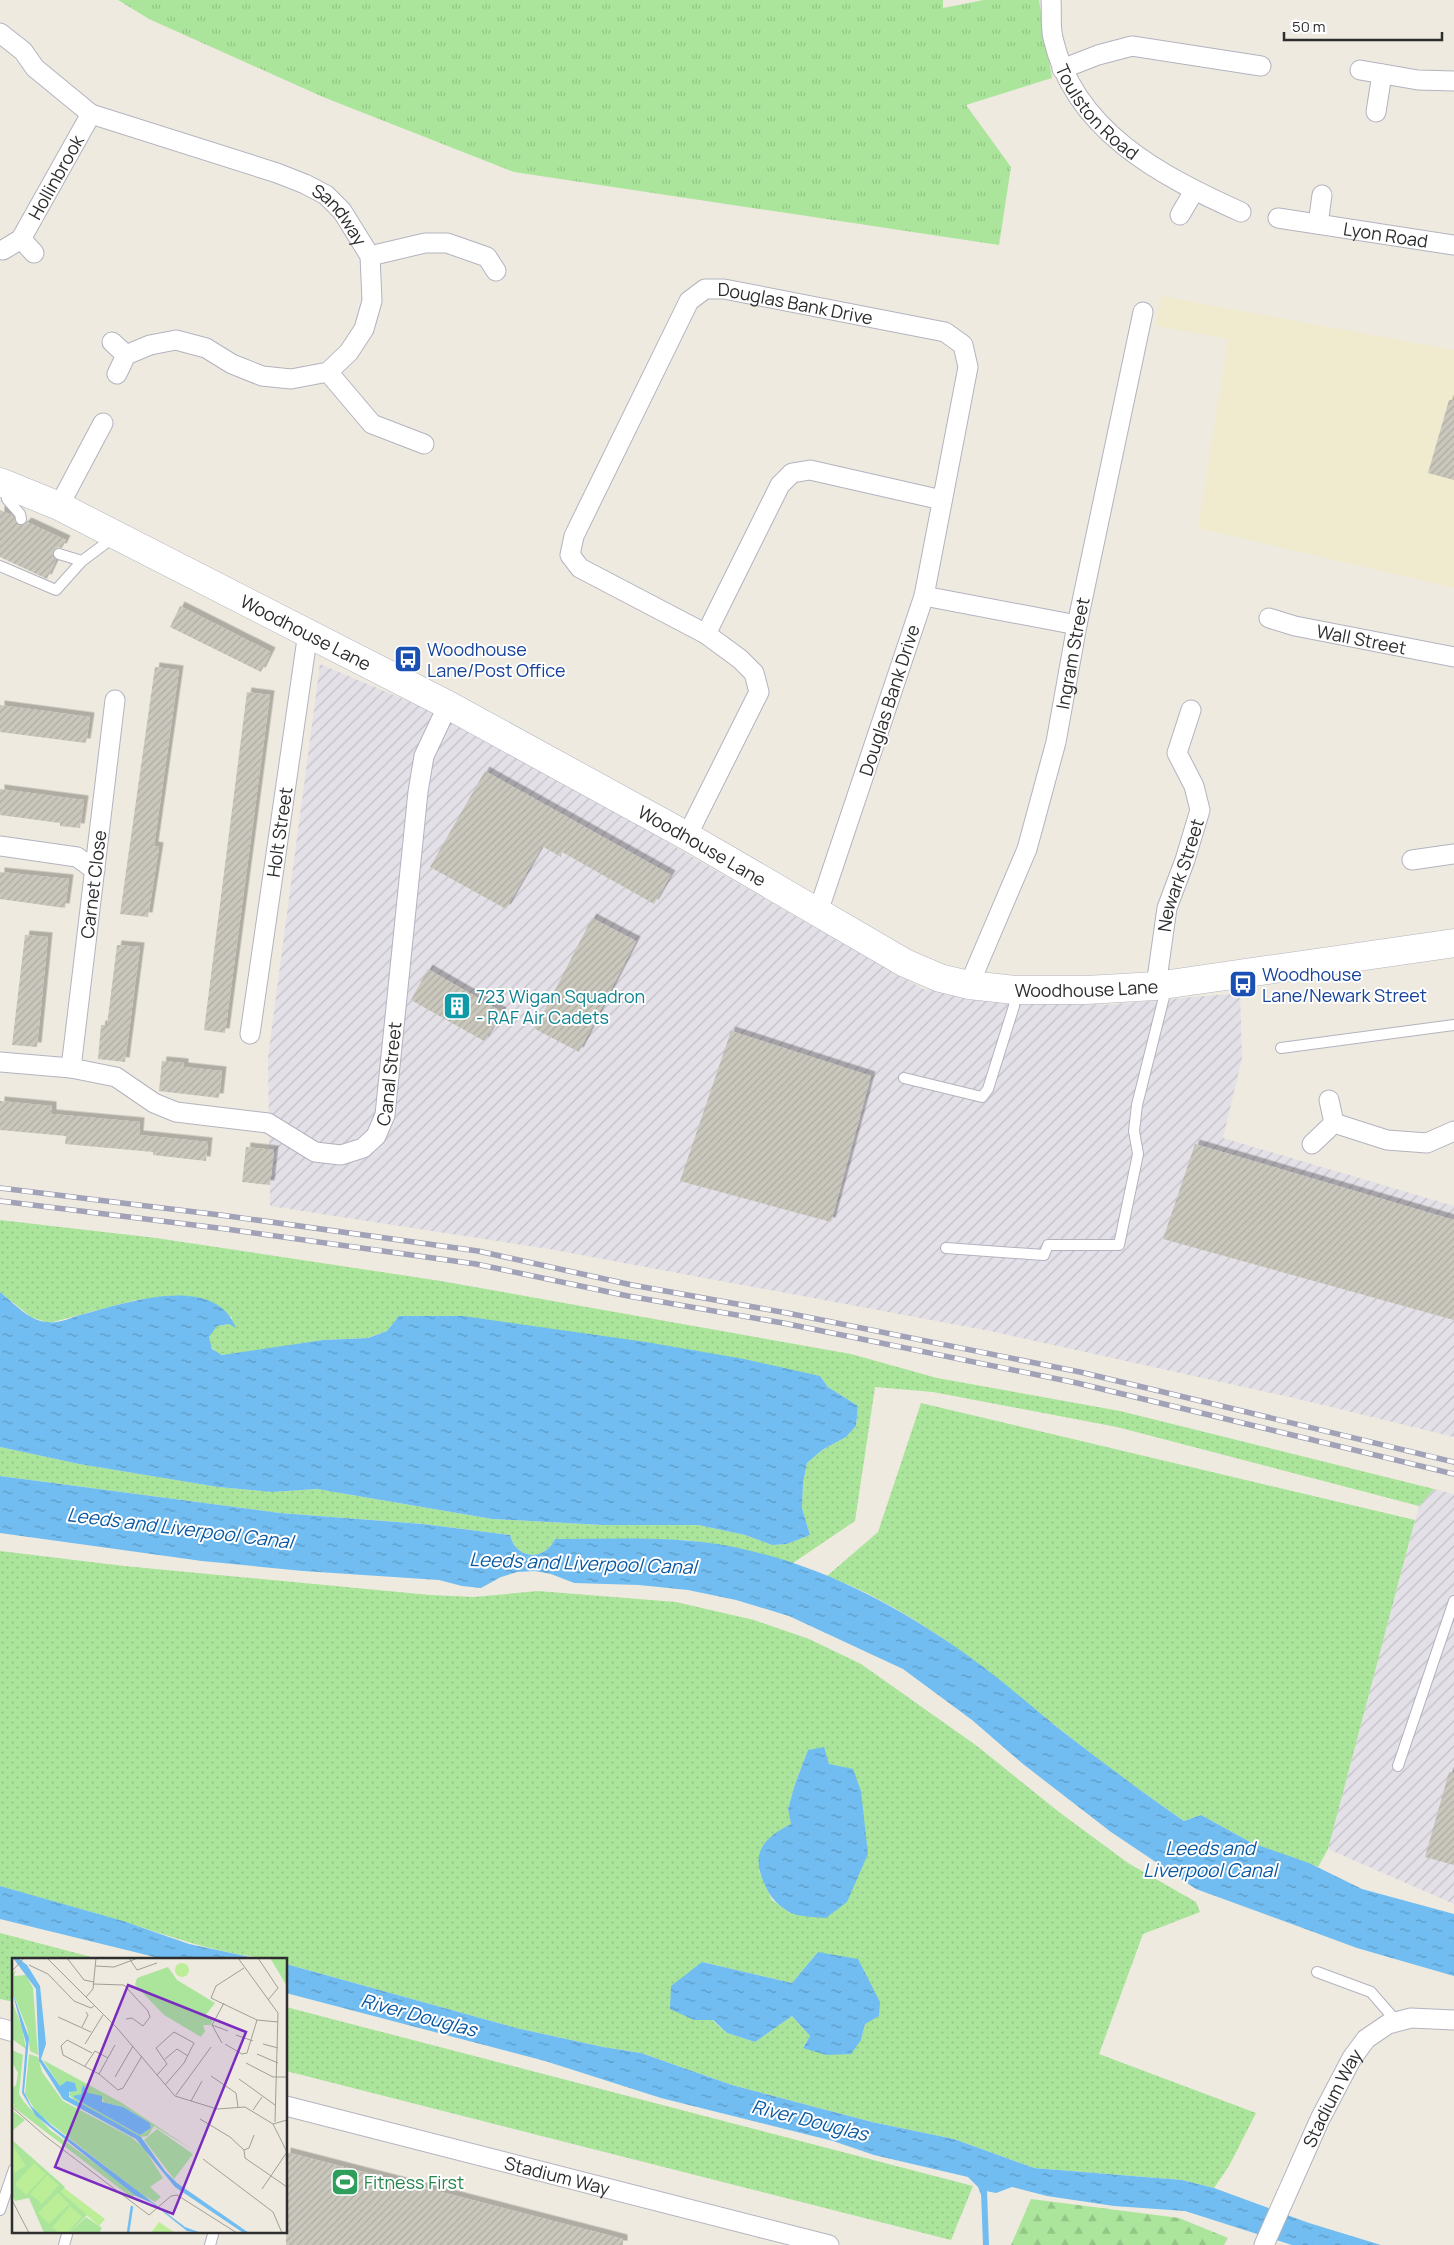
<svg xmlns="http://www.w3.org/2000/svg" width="1454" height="2245" font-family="Manrope,sans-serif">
	<defs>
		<pattern id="industrial-furrows" width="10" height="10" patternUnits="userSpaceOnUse" patternTransform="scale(1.25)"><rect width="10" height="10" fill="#e3e0e7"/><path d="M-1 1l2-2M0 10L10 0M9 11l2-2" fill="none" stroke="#c3c0c6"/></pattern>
		<pattern id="grass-dots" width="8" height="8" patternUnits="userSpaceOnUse" patternTransform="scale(1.25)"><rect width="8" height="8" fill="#aae59b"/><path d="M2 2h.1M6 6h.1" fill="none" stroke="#93c586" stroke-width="1.8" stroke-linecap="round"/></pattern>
		<pattern id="forest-firs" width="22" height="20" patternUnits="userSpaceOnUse" patternTransform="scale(1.25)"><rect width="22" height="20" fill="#aae59b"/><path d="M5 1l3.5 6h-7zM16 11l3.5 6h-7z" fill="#93c586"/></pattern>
		<pattern id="park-tufts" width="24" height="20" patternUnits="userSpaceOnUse" patternTransform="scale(1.25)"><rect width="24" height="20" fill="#aae59b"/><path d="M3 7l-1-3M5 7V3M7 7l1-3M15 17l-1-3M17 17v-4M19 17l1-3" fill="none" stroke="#93c586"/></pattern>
		<pattern id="water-ripples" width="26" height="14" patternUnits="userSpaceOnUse" patternTransform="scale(1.25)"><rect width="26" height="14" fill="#71bdf1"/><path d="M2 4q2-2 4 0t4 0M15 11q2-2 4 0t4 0" fill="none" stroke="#5d9ac4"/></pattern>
		<pattern id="building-hatch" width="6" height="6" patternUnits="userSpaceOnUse" patternTransform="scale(1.25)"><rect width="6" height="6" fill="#cac8bd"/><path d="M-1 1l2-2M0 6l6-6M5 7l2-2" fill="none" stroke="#aeaca3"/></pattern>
		<filter id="shadow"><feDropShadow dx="4.5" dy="-4.5" stdDeviation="0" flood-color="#0004"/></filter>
	</defs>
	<rect width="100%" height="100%" fill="#eeeadf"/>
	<!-- industrial -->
	<path fill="url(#industrial-furrows)" d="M320,664L488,735L692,857L923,989L1104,1005L1240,993L1242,1058L1223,1138L1454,1206V1437L1294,1398L990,1331L549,1249L270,1206L268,1057Z
		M1434,1489L1454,1494V1904L1328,1849L1419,1506Z"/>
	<!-- education -->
	<path fill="#f0eacf" d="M1161,296L1454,350V588L1198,528L1228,339L1155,326Z"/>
	<!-- grass -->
	<path fill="url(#grass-dots)" fill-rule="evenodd" d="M0,1220L156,1238L441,1281L851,1354L937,1378L1120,1411L1434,1489L1419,1506L1117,1427L933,1392L875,1387L855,1521L793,1563L719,1545L685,1540L555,1539C544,1561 517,1560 510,1535L423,1524L280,1513L0,1476V1447L79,1464L218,1487L272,1492L317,1489L492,1519L602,1525H698L745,1535L772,1545L787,1544L810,1535L802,1508L803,1483L807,1463L822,1450L846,1437L856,1426L858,1406L828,1387L820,1376L399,1316L387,1331L367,1338L323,1340L228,1355C216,1355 210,1349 209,1337L216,1326L230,1324L232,1317L166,1297L136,1300L49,1323L31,1317L0,1292Z
		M921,1403L1415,1520L1328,1849L1318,1867L1252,1843L1201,1815L1184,1821C1142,1792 1101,1762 1061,1730C989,1672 915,1609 827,1576L878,1532Z
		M0,1551L124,1566L430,1595L474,1597L538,1591L676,1602L754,1620L809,1639L861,1664L977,1746L1059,1812L1128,1863L1196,1902L1200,1912L1143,1934L1099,2054L1256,2113L1229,2166L1214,2188L1182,2180L1034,2168L954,2139L872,2122L732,2085L641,2053L603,2047L516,2028L286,1964V1959C230,1959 178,1938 124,1922C83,1909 41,1899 0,1886ZM808,1750L829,1764L790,1913L772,1900L759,1871L792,1824L788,1809L795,1784ZM818,1952L865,2024L861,2040L803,2047L810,2036L792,2016L755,2042L727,2033L712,2020L702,1962L792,1983Z
		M0,1933L99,1959H14V2002L0,1999Z
		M286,2007L973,2186L951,2240L286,2071Z"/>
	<!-- forest -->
	<path fill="url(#forest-firs)" d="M1031,2199L1179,2218L1228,2238L1224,2245H1011Z"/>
	<!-- park -->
	<path fill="url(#park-tufts)" d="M118,0H943V8L984,0H1039L1052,78L966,105L1011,167L999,245L514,172L323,97L149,19Z"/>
	<!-- water -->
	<path fill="url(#water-ripples)" d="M0,1292C14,1303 29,1321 47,1322C58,1324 70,1318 80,1315C123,1304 214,1271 236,1328L229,1324L217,1326L209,1337L212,1349L222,1355L323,1340L368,1338L387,1331L399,1316H463L646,1342L744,1359L820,1376L828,1387L858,1406L856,1426L846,1437L822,1450L807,1463L803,1483L802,1508L810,1535L787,1544L772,1545L745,1535L698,1525H602L492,1519L317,1489L272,1492L218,1487L79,1464L0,1447Z
		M0,1476L280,1513L423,1524L510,1535C516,1560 545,1561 555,1539C609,1539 664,1536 717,1544C810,1559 895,1603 971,1658C1002,1680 1032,1707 1062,1731C1102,1762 1142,1792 1184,1821L1201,1815L1252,1843L1309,1863L1362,1889L1454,1914V1976L1357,1948L1196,1889L1111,1832L1023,1764L972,1720L903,1669L789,1616L736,1600L688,1590L639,1585L574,1583L551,1574L535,1571L517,1572L501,1577L481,1588L462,1586L439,1580L303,1571L202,1561L0,1533Z
		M824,1747L829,1764L853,1769L861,1791L868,1854L847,1902L826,1918C815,1917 798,1917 789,1912C776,1904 770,1897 764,1883C750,1852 764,1838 791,1824L788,1809L795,1784L808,1750Z
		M0,1886L123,1921L189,1944L259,1959H163L0,1919Z
		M818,1952L858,1959L880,2002L879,2016L865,2024L861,2040L851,2054L826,2055L803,2048L810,2036L792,2016L755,2042L727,2033L713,2020H694L670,2009L671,1986L702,1962L792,1983Z
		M286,1964L516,2028L603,2047L641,2053L732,2085L872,2122L954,2139L1034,2168L1182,2180L1214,2188L1309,2223L1381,2245H1292L1185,2211L1114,2206L1047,2196L1012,2187L996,2193L986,2191L984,2202L978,2187L968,2177L874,2155L833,2141L661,2098L545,2061L286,1993Z"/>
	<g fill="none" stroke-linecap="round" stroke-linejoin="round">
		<!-- stream -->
		<path stroke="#71bdf1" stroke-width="6" d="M984,2191L986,2245"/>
	</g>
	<!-- building -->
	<path fill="url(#building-hatch)" filter="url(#shadow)" d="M1449,400H1454V480L1428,473Z
		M0,510L12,515L18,525L23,526L27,522L66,540L62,548L57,547L53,552L52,556L56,560L47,579L0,557Z
		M180,606L271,652L261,672L170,627Z
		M155,667L179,670L154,846L159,847L148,917L120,914Z
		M247,692L270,695L225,1033L204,1030Z
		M0,705L90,717L86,743L0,732Z
		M485,771L671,875L654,904L562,852L561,857L542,846L506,909L430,867Z
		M0,789L84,800L80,828L60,826V823L0,815Z
		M0,872L69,879L65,908L0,899Z
		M592,918L636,941L579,1052L535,1029Z
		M25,935L48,937L37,1047L12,1045Z
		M117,945L140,947L125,1062L98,1059L101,1025H107Z
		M428,969L502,1012L484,1041L411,1000Z
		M731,1031L871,1076L831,1222L680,1181Z
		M162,1061L184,1063V1067L222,1071L219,1098L159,1091Z
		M0,1101L52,1106V1114L140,1122L139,1135L208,1142L206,1161L153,1155V1152L65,1144L66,1136L0,1130Z
		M1195,1144L1454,1220V1320L1163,1239Z
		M246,1147L274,1150L270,1185L242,1182Z
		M1449,1772L1454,1773V1865L1425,1857Z
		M286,2152L623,2239V2245H286Z"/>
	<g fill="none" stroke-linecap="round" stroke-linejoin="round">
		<!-- lane casing -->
		<g stroke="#b3b3c0" stroke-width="12">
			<path id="lane" d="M12,489L7,499L20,514L21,519
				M59,554L82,561L114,537
				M0,566L56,590L82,561
				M1281,1048L1454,1025
				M904,1078L982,1097L988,1089L1014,1006L1015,991
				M946,1248L1044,1255L1048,1245H1119L1138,1154L1134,1131L1137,1105L1167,985
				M1398,1766L1454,1601
				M1317,1972L1371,1992L1397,2022
				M0,2210L14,2169
				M64,2245L68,2231
				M210,2245L214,2231"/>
		</g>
		<!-- street casing -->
		<g stroke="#b3b3c0" stroke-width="21">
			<g id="street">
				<path id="s1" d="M1051,0C1052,12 1050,26 1053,38C1074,131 1161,176 1241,212"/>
				<path id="s2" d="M0,33L23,51L35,68L91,114L277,173L305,184L326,195L342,211L370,256L372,301L364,329L349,352L328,372L291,379L262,376L232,364L206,348L176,340L150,345L126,355L117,374"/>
				<path d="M1062,69L1098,55L1132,46L1261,66"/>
				<path d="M1360,70L1418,80L1454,81"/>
				<path d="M1376,112L1382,74"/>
				<path d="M1180,215L1194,191"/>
				<path id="s3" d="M1278,218L1454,245"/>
				<path d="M1318,224L1322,195"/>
				<path d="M21,239L34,253"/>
				<path id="s4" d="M3,250L21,239L91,114"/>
				<path d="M370,256L425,243H447L487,257L496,271"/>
				<path d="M112,342L126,355"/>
				<path d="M328,372L372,424L424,444"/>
				<path d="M59,506L103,423"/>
				<path d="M924,596L1077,625"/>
				<path id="s5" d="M1269,618L1295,626L1454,657"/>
				<path d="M706,634L780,485L792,473L810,470L942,500"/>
				<path id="s6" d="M687,836L759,692L754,673L740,659L706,634L580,568L570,555L574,536L689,301L705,289H724L945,332L963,345L968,367L924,596L818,912"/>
				<path d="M0,846L77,857L95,870"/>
				<path d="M1412,860L1454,854"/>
				<path id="s7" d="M969,985L1027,849L1056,742L1077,625L1143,312"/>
				<path id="s8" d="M1156,986L1167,908L1185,860L1200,810L1194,786L1177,753L1191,710"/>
				<path id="s9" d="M250,1034L308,632"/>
				<path id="s10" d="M0,1062L71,1068L116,1077L154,1103L176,1112L268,1123L315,1152L341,1155L363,1148L376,1136L385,1115L418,792L424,756L448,705"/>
				<path id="s11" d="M71,1068L115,700"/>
				<path d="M1334,1123L1387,1140L1427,1143L1454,1131"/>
				<path d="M1312,1144L1334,1123L1329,1100"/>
				<path d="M0,2028L14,2032"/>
				<path id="s12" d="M286,2106L829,2245"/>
				<path id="s13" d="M1264,2245L1320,2119L1352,2058L1366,2039L1388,2024L1411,2018L1454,2020"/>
			</g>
		</g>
		<!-- secondary casing -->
		<g stroke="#b3b3c0" stroke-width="29">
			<g id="secondary">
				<path id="s14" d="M0,482L59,506L448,705L687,836L905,963L940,978L969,985L1015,990H1086L1156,986L1454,943"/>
			</g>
		</g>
		<!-- lane -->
		<use href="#lane" stroke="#fff" stroke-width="10"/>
		<!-- street -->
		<use href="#street" stroke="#fff" stroke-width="19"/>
		<!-- secondary -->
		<use href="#secondary" stroke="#fff" stroke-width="28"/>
		<!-- rail casing -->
		<g stroke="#a1a1b7" stroke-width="5.5">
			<path id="rail" d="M0,1188L228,1216L478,1251L632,1285L787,1313L1080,1372L1454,1462
				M0,1201L226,1229L476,1264L628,1296L783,1323L1077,1383L1454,1474"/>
		</g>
		<!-- rail -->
		<use href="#rail" stroke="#fff" stroke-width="4" stroke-dasharray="11" stroke-linecap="butt"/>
	</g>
	<!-- icons -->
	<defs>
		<g id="bus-square" transform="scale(1.4375)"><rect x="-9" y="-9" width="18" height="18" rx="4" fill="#1a4fb4" stroke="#fff"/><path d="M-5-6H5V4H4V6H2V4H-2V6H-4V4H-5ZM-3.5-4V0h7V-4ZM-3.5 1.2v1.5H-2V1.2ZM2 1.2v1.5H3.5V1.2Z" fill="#fff"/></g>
		<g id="building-square" transform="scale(1.4375)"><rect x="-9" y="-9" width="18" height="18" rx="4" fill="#0f9aa8" stroke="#fff"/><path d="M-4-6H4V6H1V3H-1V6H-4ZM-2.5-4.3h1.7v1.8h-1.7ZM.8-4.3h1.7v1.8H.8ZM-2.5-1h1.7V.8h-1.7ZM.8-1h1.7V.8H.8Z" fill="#fff"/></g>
		<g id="stadium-square" transform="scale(1.4375)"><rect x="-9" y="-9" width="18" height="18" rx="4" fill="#2e9e5b" stroke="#fff"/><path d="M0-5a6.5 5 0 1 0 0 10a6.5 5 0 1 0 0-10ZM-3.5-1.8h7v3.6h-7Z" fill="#fff"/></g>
	</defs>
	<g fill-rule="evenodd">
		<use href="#bus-square" x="408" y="659"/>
		<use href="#bus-square" x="1243" y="984"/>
		<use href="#building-square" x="457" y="1006"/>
		<use href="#stadium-square" x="345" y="2182"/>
	</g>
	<g text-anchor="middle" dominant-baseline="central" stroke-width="4" stroke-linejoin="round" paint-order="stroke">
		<!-- street labels -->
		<g font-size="18" fill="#2d2d2d" stroke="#fff">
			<text stroke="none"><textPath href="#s1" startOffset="126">Toulston Road</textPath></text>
			<text stroke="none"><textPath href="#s4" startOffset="92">Hollinbrook</textPath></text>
			<text stroke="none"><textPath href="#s2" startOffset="395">Sandway</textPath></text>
			<text stroke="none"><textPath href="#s3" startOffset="109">Lyon Road</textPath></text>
			<text stroke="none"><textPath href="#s6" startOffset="794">Douglas Bank Drive</textPath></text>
			<text stroke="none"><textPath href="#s14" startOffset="341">Woodhouse Lane</textPath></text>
			<text stroke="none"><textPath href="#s5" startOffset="95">Wall Street</textPath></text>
			<text stroke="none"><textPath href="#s7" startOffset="349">Ingram Street</textPath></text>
			<text transform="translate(889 700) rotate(-72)">Douglas Bank Drive</text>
			<text stroke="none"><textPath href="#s9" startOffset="204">Holt Street</textPath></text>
			<text stroke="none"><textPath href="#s14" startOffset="791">Woodhouse Lane</textPath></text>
			<text stroke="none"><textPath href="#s8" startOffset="114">Newark Street</textPath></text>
			<text stroke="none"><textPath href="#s11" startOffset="185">Carnet Close</textPath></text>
			<text stroke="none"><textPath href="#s14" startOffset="1211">Woodhouse Lane</textPath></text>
			<text stroke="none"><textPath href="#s10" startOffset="466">Canal Street</textPath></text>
			<text stroke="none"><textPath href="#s13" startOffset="162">Stadium Way</textPath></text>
			<text stroke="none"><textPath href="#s12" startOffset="280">Stadium Way</textPath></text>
		</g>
		<!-- transit labels -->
		<g font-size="18" fill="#164399" stroke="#fff" text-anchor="start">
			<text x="427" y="649">Woodhouse<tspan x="427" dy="21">Lane/Post Office</tspan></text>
			<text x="1262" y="974">Woodhouse<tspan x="1262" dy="21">Lane/Newark Street</tspan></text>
		</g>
		<!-- culture labels -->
		<g font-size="18" fill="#0d838f" stroke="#fff" text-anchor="start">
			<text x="476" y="996">723 Wigan Squadron<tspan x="476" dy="21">- RAF Air Cadets</tspan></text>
		</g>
		<!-- leisure labels -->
		<g font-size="18" fill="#27864d" stroke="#fff" text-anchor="start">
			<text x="364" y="2182">Fitness First</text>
		</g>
		<!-- water labels -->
		<g font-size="19" font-style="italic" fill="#0b59a3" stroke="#fff">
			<text transform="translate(180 1528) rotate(7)">Leeds and Liverpool Canal</text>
			<text transform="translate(583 1563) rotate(2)">Leeds and Liverpool Canal</text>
			<text x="1210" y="1848">Leeds and<tspan x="1210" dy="22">Liverpool Canal</tspan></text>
			<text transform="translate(419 2015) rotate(15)">River Douglas</text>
			<text transform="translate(810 2120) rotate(14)">River Douglas</text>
		</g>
	</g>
	<!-- overview -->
	<g transform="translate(12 1958)">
		<rect width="275" height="275" fill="#eeeadf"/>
		<path d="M258,0H275V28ZM4,12L2,18L14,17L21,30L26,97L18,93L15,70L0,33V16ZM17,96L26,99L30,114L51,143L119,179L132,190L151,220L138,229L149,239L143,244L129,236L25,155L13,136ZM31,102L110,145L184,194L142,168L136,178L129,179L64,144L56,136L64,130L48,128ZM71,126L76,135L92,142L90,144L111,149L138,165L139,170L128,177L64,141L70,134ZM12,144L38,172L124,236L120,240L0,148ZM0,152L13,162L0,173ZM145,171L181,196L162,221L132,182ZM74,259L90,270L87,275H57Z" fill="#aae59b" fill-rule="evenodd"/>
		<path d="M0,43L10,69L14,91L0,81ZM0,92L11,97L7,136L12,144L7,148L0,146V130L4,127L6,115L0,104Z" fill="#aae59b"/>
		<path d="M156,9L165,22L203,45L193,58L201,60L199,67H191L193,73L189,79L152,57L123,27L125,20ZM0,182L53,229L49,234L76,256L57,275H32L17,240L3,243L0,237Z" fill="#aae59b"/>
		<path d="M163 12a7 7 0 1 1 14 0a7 7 0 1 1-14 0ZM0,186L14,208L0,216ZM22,205L34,216L14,237L3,226ZM35,217L47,227L30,246L18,236ZM52,230L93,261L87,268L49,234ZM46,235L57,246L37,266L26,255ZM58,248L70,259L55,275H47L40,269ZM147,264L163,275H139Z" fill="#bced97"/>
		<path d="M1,0H6L15,7L28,28L34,86L29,101L48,128L55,123L63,125L65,133L57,134V139L129,179L153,213L165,225L237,275L230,274L163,229L124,181L51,141L27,103L24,31ZM0,33L17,80L12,134L19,148L40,168L173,269L189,275L175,273L140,245L124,238L24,158L10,135L14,85ZM71,126L76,135L90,138V144L111,149L138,165L139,170L128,177L64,141L61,138L69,136Z" fill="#71bdf1"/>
		<path fill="none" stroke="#71bdf1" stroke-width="2.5" d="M116,275L120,248"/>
		<path fill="none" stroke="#a19e98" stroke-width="1" d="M35,0L105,70L163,138L205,151L233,149L261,166L275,162M55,0L72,22L82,24M117,0L125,12L145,5M226,0L266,55L263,164M246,0L266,30L256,42M17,7L36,16L62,43L79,50L82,48M83,8L102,9L126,0M232,10L204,28L199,40L245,62L266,64M0,13L12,0M81,26L112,27L136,53L138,59L131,68L120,60L114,61M74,39L81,31L84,0M46,59L79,74M200,67L216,73M70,69L76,57L74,54M224,77L241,83M210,85L200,67L212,45M73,86L91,57M213,86L230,96L235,95L245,62M251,86L266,90M49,88L51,97L87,116L106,132L111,130L130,98M49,88L55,82L80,95M245,96L266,105M153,101L165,91L176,98M234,105L261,119H275M73,108L83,93L96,100M87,116L103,87M145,117L155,106L144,90L162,74L182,85L172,105L153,127M199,118L224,135L226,149M103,119L121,88M227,121L263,147M164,137L199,89M179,143L190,123M0,149L33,178L137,257L159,238L165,237L225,275M241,152L250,139M188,161L218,179L232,192L233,200L275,229M261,166L275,194M232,192L237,190L242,177M191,201L261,254L270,275M250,231L275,194M0,242L17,275"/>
		<path fill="#7b2cbf" fill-opacity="0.15" stroke="#7b2cbf" stroke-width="2.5" d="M116,27L234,74L161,256L43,209Z"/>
		<rect width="275" height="275" fill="none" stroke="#2d2d2d" stroke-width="2.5"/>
	</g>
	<!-- scale -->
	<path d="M1284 32v8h158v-8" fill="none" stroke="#2d2d2d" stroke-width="2.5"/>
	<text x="1292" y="32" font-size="15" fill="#2d2d2d" stroke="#ffffff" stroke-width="4" paint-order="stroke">50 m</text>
</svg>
